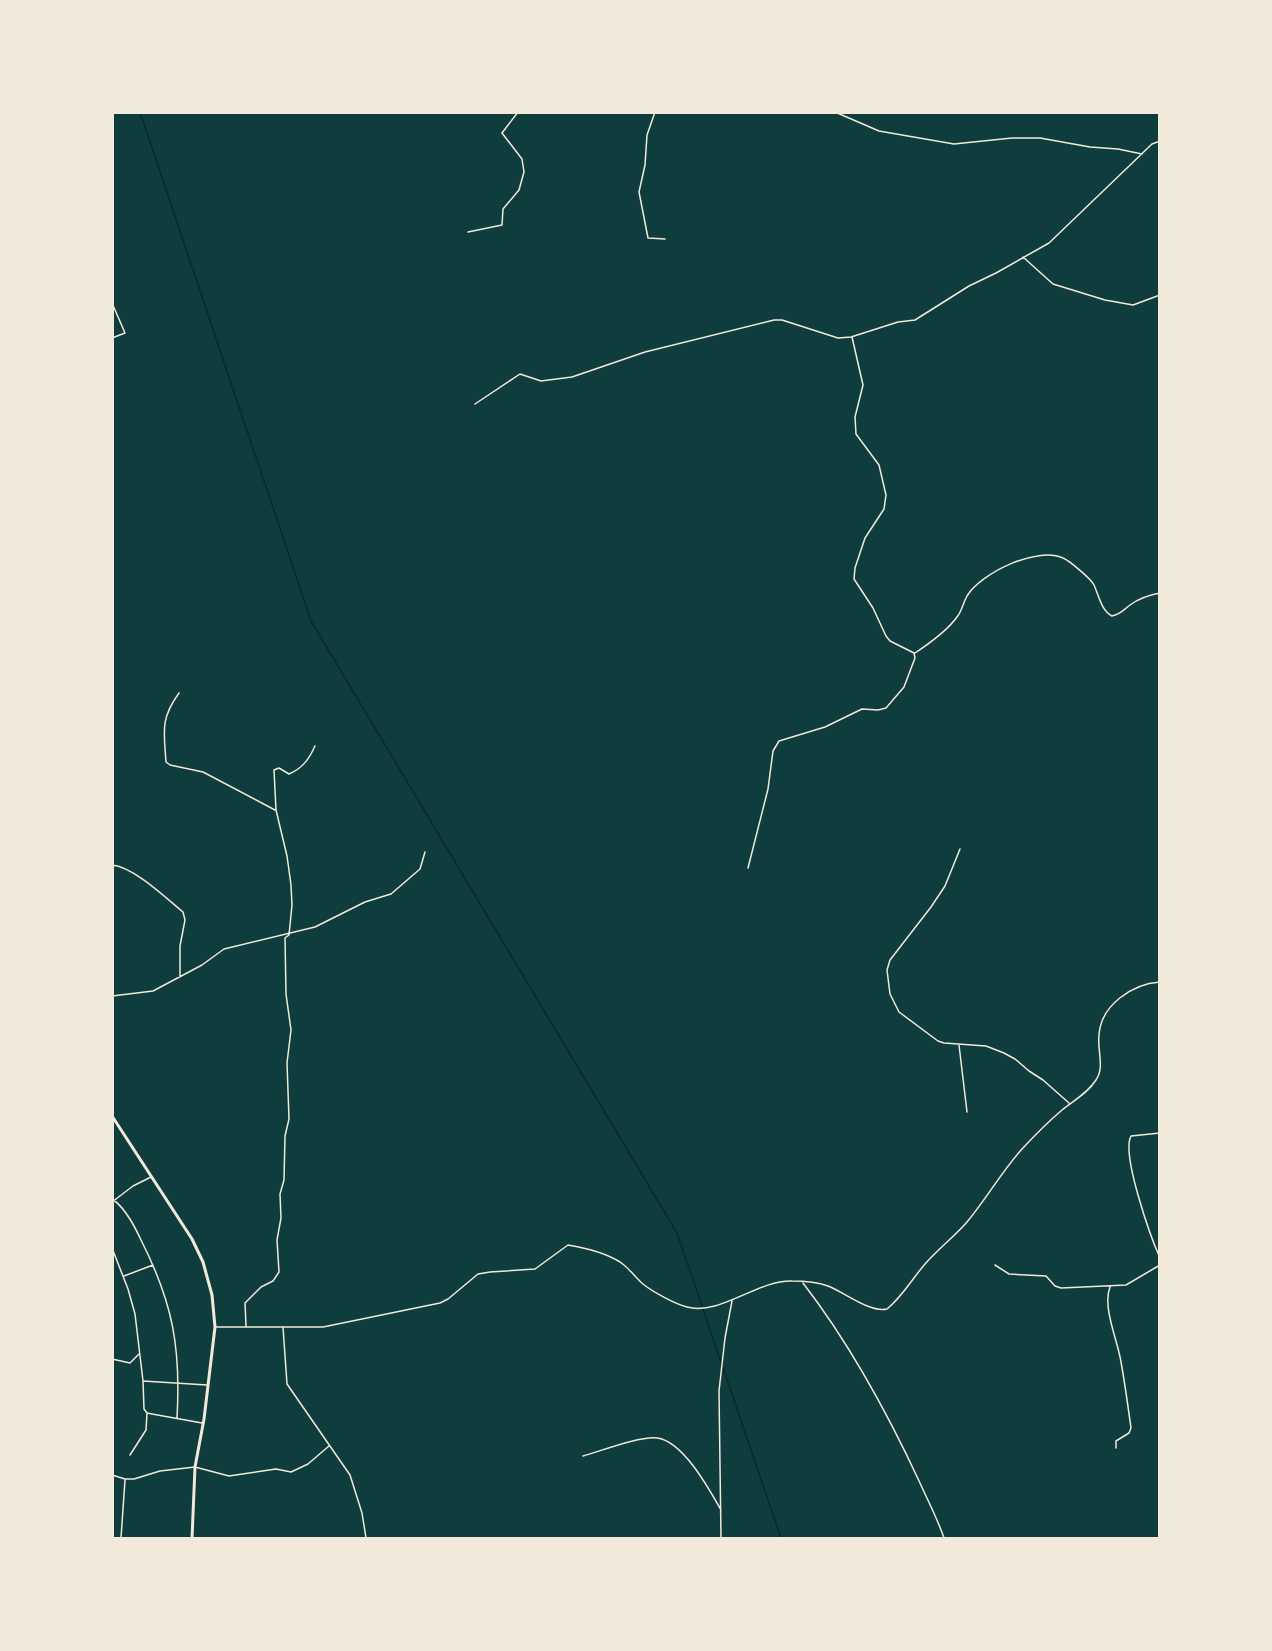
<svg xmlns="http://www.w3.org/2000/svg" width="1272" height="1651" font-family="Inter,sans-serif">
	<rect width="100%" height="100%" fill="#0f3d3e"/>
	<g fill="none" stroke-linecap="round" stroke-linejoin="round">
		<!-- stream -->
		<path stroke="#0a2a2b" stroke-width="1.5" d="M140,112L311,621L677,1233L781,1538"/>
		<!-- minor -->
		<path stroke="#f1e9da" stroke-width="1.5" d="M655,112L647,135L645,165L639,192L648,238L665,239
			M835,112L879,131L954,144L1012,138H1040L1090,147L1118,149L1142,154
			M468,232L502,225L503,209L519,190L524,172L522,159L502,133L518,112
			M1023,257L1053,284L1105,300L1133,305L1160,295
			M112,303L125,333L112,338
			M475,404L520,374L541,381L572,377L645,352L774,320H782L838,338L851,337L898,322L915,320L969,286L996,273L1049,243L1152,144L1160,141
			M915,653C930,643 947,631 957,617C962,611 963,603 967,596C981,573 1037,546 1063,558C1070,561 1091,579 1094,585C1099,596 1101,610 1112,616C1121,614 1123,610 1130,605C1138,599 1149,595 1160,593
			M179,693C160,719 164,732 166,762L170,765L203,772L275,810
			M960,849L945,886L931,907L890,960L887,970L890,994L899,1012L938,1041L944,1043L986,1046L1004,1053L1015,1059L1029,1071L1043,1080L1069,1103
			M112,865C134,867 166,898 183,912L185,920L180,946V977
			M748,868L768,789L773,751L779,741L825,727L862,709L878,710L886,708L904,687L915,658L914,653L890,641L886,636L873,608L854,579L855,568L865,538L884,509L886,495L879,465L856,434L855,417L863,385L852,337
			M112,996L153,991L202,965L224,949L315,927L365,902L391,894L420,869L425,852
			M959,1045L967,1112
			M1160,1133L1131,1136C1121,1154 1151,1238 1160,1258
			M112,1199C125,1207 135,1227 141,1240C173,1303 181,1348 177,1418
			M112,1202L133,1186L151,1177
			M112,1248L128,1289L135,1314L143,1381L144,1409L147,1413L152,1414L202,1423
			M995,1265L1009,1274L1046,1276L1055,1286L1061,1288L1126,1285L1160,1265
			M124,1276L153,1265
			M803,1283C850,1344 888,1414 920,1483C928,1501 938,1520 944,1538
			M1110,1287C1102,1307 1118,1341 1121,1362C1125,1384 1128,1406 1131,1428L1129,1433L1116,1441V1448
			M246,1326L245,1303L261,1287L273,1281L279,1272L277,1240L281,1218L280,1194L284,1180L285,1136L289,1119L287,1063L291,1030L286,994L285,938L289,935L292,905L291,885L287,856L276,810L274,770L279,768L289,774C303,768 309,759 315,746
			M216,1327H323L440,1303L448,1299L478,1274L490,1272L535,1269L568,1245C586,1248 604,1252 620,1262C629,1268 635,1277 643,1284C653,1292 675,1304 687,1307C720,1316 757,1280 792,1281C803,1281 817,1282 828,1286C844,1292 870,1313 887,1309C902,1297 912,1279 925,1264C938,1249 954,1237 967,1222C987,1198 1002,1171 1022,1149C1035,1135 1048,1122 1062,1110C1073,1101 1088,1093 1096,1080C1105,1067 1097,1050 1099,1035C1101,1005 1132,984 1160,982
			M283,1327L287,1384L350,1475L362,1513L366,1538
			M112,1359L130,1363L139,1354
			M143,1381L207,1385
			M130,1455L146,1430L147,1413
			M583,1456C601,1451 640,1436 657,1438C683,1441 709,1489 721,1510
			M112,1475L125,1479H134L160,1471L195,1467L229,1476L276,1469L291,1472L308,1464L329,1446
			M121,1538L125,1480
			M721,1538L719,1391L725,1338L732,1301"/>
		<!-- trunk -->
		<path stroke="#f1e9da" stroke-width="3" d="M112,1116L192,1239L203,1262L212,1295L215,1327L204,1419L195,1467L192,1538"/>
	</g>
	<!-- border -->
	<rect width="1272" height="1651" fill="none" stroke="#f1e9da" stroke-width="228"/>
</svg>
